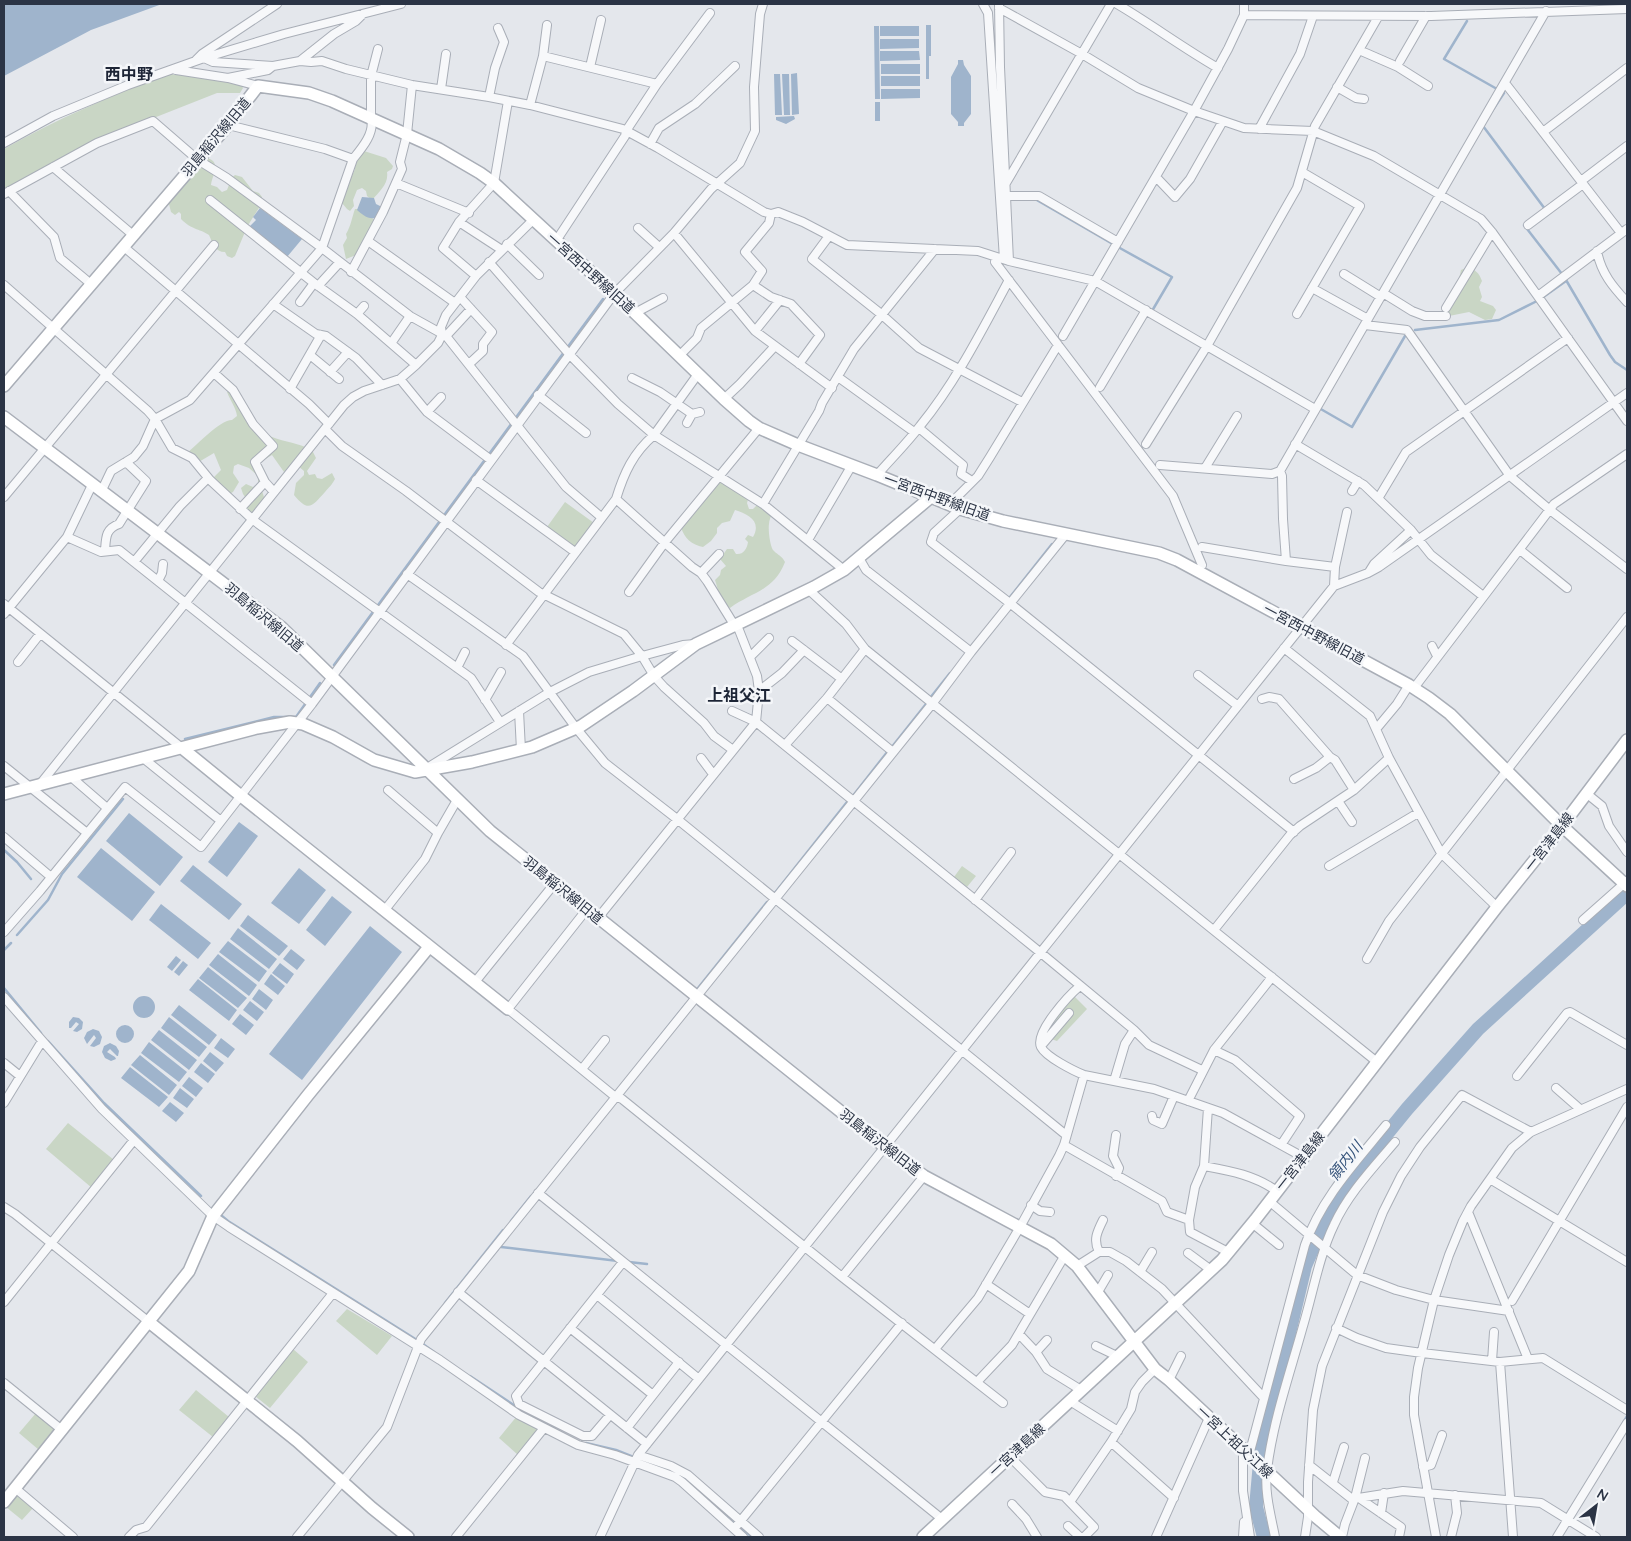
<svg xmlns="http://www.w3.org/2000/svg" width="1631" height="1541" font-family="Quicksand,'Noto Sans JP',sans-serif">
	<rect width="100%" height="100%" fill="#e4e7ec"/>
	<!-- green -->
	<path fill="#c9d6c5" d="M169,74L215,78L241,85L243,88L240,93H217L108,136L4,192V149C57,119 112,95 169,74Z
		M364,151L386,158L393,166L392,169L387,172C389,184 379,192 372,200L367,196L366,191L362,188L357,190L353,200L354,206L350,211L347,209L342,203L347,184L352,176L355,169V162Z
		M207,158C222,162 212,175 211,185L217,187L222,192L227,190L229,185L228,181L235,175L242,177L253,191L259,193L262,197V203L247,227L235,256L232,258L227,256L225,252C215,252 213,244 209,235C198,228 192,230 181,219V214L179,212L175,215L171,212L168,200Z
		M355,209H359L375,220L356,255L346,259L343,245L347,238L346,234C351,226 352,217 355,209Z
		M1468,267C1476,270 1479,273 1482,281L1479,287L1482,297L1480,301L1493,306L1496,310L1492,319L1485,320L1469,312L1449,316L1443,311L1459,279L1461,270Z
		M230,391C241,404 257,430 272,437C285,442 299,443 312,450L316,458L307,471L309,475L315,474L317,478L322,479L332,473L335,479C332,485 329,487 325,492C312,506 309,513 294,495L296,483L304,475V471L298,466L290,468L284,472L272,455L259,463L264,478L260,485L264,497L261,504L254,513L248,515L244,509L250,504L243,494L241,488L246,484L253,487L258,483V476L249,468L238,464L234,466L233,473L239,482L233,492L227,495L213,482L214,477L221,470L214,453L197,463L187,453C197,445 220,420 232,420L237,416C236,408 230,400 227,392Z
		M724,480L749,496L747,503L749,509H753L757,505L761,504L772,512C771,517 769,520 769,524C768,529 770,548 774,551C778,555 782,556 785,562C774,591 752,592 730,608C719,601 719,592 715,580L720,575L721,570L726,566L720,559L727,549H733L736,554C743,555 747,549 748,542L745,539L748,535L753,537C762,521 748,514 735,510L730,521L722,523L717,528V533L711,541L703,547C692,545 684,538 681,527L716,482Z
		M565,502L594,523L574,550L547,527Z
		M962,866L976,876L967,887L954,877Z
		M1071,993L1087,1009L1057,1041L1048,1038L1047,1027Z
		M68,1123L114,1160L92,1188L46,1149Z
		M347,1309L392,1336L377,1355L336,1321Z
		M293,1349L308,1362L270,1408L255,1396Z
		M196,1390L229,1417L213,1437L179,1410Z
		M36,1413L56,1429L39,1450L19,1433Z
		M517,1416L538,1428V1430L518,1455L499,1438Z
		M16,1494L33,1508L22,1520L6,1507Z"/>
	<!-- water -->
	<path fill="#9fb4cc" d="M4,4H162L91,30L4,76Z
		M926,25H931V56H929V79H926Z
		M874,26H879L880,99H875Z
		M880,26H919V36H880Z
		M880,39H919V48L880,49Z
		M880,51H919L920,60L880,61Z
		M958,60H963L964,65L971,76V114L964,123V126H958V122L951,114V77L958,64Z
		M881,64H920V74H881Z
		M797,73L799,114L792,115L791,74Z
		M774,74H780L782,115H775Z
		M782,74H789L790,115H784Z
		M881,76H920V86H881Z
		M881,89H920V98L881,99Z
		M875,102H880V121H875Z
		M794,116L795,119L786,124L776,120V117Z
		M362,197L374,198L376,204L380,206L381,210L378,217C369,221 363,215 357,210Z
		M260,208L302,239L287,257L249,227L256,220L253,217Z
		M129,813L183,857L160,886L106,841Z
		M239,822L258,836L227,877L208,862Z
		M101,848L155,892L132,921L77,877Z
		M193,865L242,904L229,920L180,881Z
		M299,868L326,890L299,924L271,903Z
		M332,896L352,912L325,946L306,930Z
		M161,904L211,943L198,959L149,920Z
		M248,915L288,946L279,956L240,926Z
		M370,926L402,952L302,1080L269,1054Z
		M238,928L277,959L269,969L230,939Z
		M228,941L267,971L259,982L219,952Z
		M291,949L305,960L297,970L283,959Z
		M218,954L257,985L249,996L209,965Z
		M176,956L181,960L172,971L167,967Z
		M183,961L188,965L179,976L174,972Z
		M280,963L294,974L287,984L272,973Z
		M208,967L247,998L238,1008L199,978Z
		M271,974L285,986L278,995L264,984Z
		M198,979L237,1010L229,1021L189,990Z
		M259,989L273,1000L266,1010L252,999Z
		M133 1007a11 11 0 1 1 22 0a11 11 0 1 1-22 0Z
		M250,1001L264,1012L257,1021L243,1010Z
		M179,1005L217,1035L209,1045L171,1015Z
		M240,1014L254,1025L246,1035L232,1024Z
		M73,1017L79,1018L83,1022L82,1029L77,1032L73,1031L79,1024L76,1022L71,1028H69V1022Z
		M169,1017L207,1047L199,1057L161,1028Z
		M116 1034a9 9 0 1 1 18 0a9 9 0 1 1-18 0Z
		M93,1029L99,1031L102,1037L100,1044L94,1047L90,1046L96,1038L94,1035L87,1044L84,1038L87,1032Z
		M159,1030L197,1060L189,1070L151,1040Z
		M221,1038L235,1049L228,1058L214,1048Z
		M149,1042L187,1072L179,1082L141,1053Z
		M110,1043L116,1046L119,1051L118,1056H117L110,1049L107,1052L115,1057L116,1059L111,1061L105,1058L102,1052L104,1046Z
		M210,1052L224,1063L216,1072L203,1061Z
		M140,1055L177,1085L169,1095L131,1065Z
		M201,1063L215,1074L208,1083L194,1072Z
		M130,1067L168,1097L159,1107L121,1078Z
		M189,1077L203,1088L196,1097L182,1086Z
		M180,1088L194,1099L187,1108L173,1098Z
		M170,1102L184,1113L176,1122L162,1111Z"/>
	<g fill="none" stroke-linecap="round" stroke-linejoin="round">
		<!-- stream -->
		<path stroke="#9fb4cc" stroke-width="2.5" d="M1467,21L1444,59L1497,89
			M1492,111L1504,93
			M1483,126L1545,209
			M1035,199L1111,243
			M1527,223L1524,225L1562,274
			M1118,247L1172,277L1152,311L1153,312
			M1566,280L1610,355L1615,362L1627,370
			M1542,298L1566,281
			M1415,330L1499,320L1537,301
			M1319,408L1352,427L1405,336
			M1010,597L1052,544
			M334,665L603,299
			M930,698L950,673
			M185,739L274,717H296L320,683
			M891,748L926,704
			M852,797L888,751
			M4,850L17,862L31,879
			M774,894L847,802
			M17,935L48,900L62,874L123,799
			M4,950L11,943
			M4,988L41,1033
			M698,988L767,902
			M48,1041L104,1103L201,1196
			M654,1044L686,1004
			M222,1216L228,1221L417,1340
			M511,1221L531,1196
			M501,1247L618,1261
			M629,1262L647,1264
			M445,1303L503,1230
			M423,1344L434,1352
			M470,1376L532,1417
			M1623,1423L1627,1416
			M586,1443L616,1450L636,1458
			M662,1468L676,1472
			M680,1475L737,1523
			M742,1528L752,1537"/>
		<!-- river -->
		<path stroke="#9fb4cc" stroke-width="14" d="M1264,1537L1256,1507L1261,1451L1305,1266L1322,1227L1345,1185L1407,1109L1478,1029L1623,897L1627,896"/>
		<!-- street casing -->
		<g stroke="#a9aeb7" stroke-width="10">
			<path id="street" d="M983,4L988,13L1004,259
				M999,4L1000,67L1009,261
				M1117,4C1151,24 1183,48 1218,68
				M1244,4V15L1431,16L1627,9
				M999,8L1082,54L1138,88L1194,111L1244,128L1313,131L1374,156L1481,219L1492,232L1627,421
				M1359,50L1398,67L1428,86
				M543,56L657,84
				M204,58L213,62L273,66
				M196,60L202,54L277,4
				M300,61L334,34L356,21L363,14
				M1400,61L1426,16
				M590,67L601,20
				M176,70L228,78L258,86
				M228,78L268,70L273,66L300,61L311,62L322,61L346,69L412,85L489,97L530,105L623,129L658,148L764,212L771,214L778,212L803,222L847,245L978,251L1009,261L1095,281L1315,409
				M1505,83L1621,233
				M1337,87L1356,98L1364,99
				M441,89L446,54
				M489,97L495,68L504,42L498,28
				M530,105L543,56L547,25
				M1259,129L1300,54L1313,16
				M1543,132L1627,68
				M4,143L53,116L128,85L204,58L284,34L401,4
				M650,144L659,128L695,104L735,66
				M353,159C362,148 375,133 371,118V76L378,49
				M53,167L133,235
				M1156,177L1175,197L1190,179L1223,121
				M1581,181L1627,146
				M396,183L469,213
				M1006,183L1111,4
				M9,191L54,237L60,258L91,284
				M4,194L97,143L153,121L198,160L227,178L322,248L410,316L446,336L566,487L601,517
				M1007,196H1039L1118,242
				M210,200L314,283L357,314L416,365
				M459,222L502,250
				M1528,225L1583,184
				M638,228L659,247
				M674,233L755,331L832,388
				M829,236L812,259L881,314L919,348L1022,402
				M368,241L455,303
				M556,241L625,136L626,131L657,84L710,13
				M507,244L539,275
				M124,247L309,404L329,424
				M1597,251C1601,273 1613,287 1627,302
				M489,262L569,354L618,404L654,435L763,504L844,570
				M995,262L1173,496L1202,565
				M351,272L383,212L402,169L400,162L407,134L412,85
				M1344,274L1381,297
				M476,276L443,248L459,222L494,183L508,101
				M4,285L148,411L155,419L172,448L192,458L210,480L253,520L471,678L500,722
				M753,285L771,297L791,304L820,335L799,364
				M318,286L340,262
				M1312,288L1368,319
				M1383,293L1412,311L1425,316H1446
				M1538,296L1627,229
				M460,297L492,332L483,344V351L469,364
				M300,302L314,283
				M273,304L316,334L326,336L356,358L382,385
				M1446,308L1492,232
				M635,313L663,298
				M357,314L364,306
				M1297,314L1360,206L1302,172
				M1365,325L1407,330L1510,476L1550,510L1627,569
				M755,331L780,300
				M446,336L471,309
				M1063,336L1194,111L1228,49L1244,15
				M392,342L410,316
				M310,355L339,379
				M679,356L697,338L701,328L753,285L762,271L745,252L769,223L771,214
				M330,372L348,352
				M214,373L233,390L253,424L273,446L255,462L265,482L274,492
				M838,377L914,432
				M632,378L660,392L692,414
				M400,379L427,412L491,460
				M1100,387L1146,310
				M290,389L321,335
				M538,395L586,433
				M724,399L740,384L775,346
				M427,412L441,397
				M687,423L692,414L700,412
				M919,428L963,465L961,474L972,481
				M325,429L342,446L406,491L539,592L624,634L642,656L654,676L664,687L704,723L714,736L733,750
				M1146,444L1207,346L1297,188L1315,126L1378,17
				M1295,444L1364,485L1411,530L1431,555L1483,596
				M1160,465L1272,474L1280,471L1546,11
				M1205,468L1237,416
				M1280,471L1282,476L1283,519L1286,561
				M877,475C891,459 907,443 920,426C956,382 982,330 1009,280
				M476,480L575,552
				M1352,491L1358,481
				M101,492L111,471L134,457L143,446L155,419L190,400L322,248L353,159L325,149L228,125
				M4,497L214,245
				M1379,497L1406,452L1568,338
				M763,504L819,411L822,403L854,349L935,249
				M950,504L978,476L990,457L1058,345
				M240,509L265,482
				M960,509L934,533L931,542L1011,604L1294,832
				M67,537L101,552L119,550L312,704
				M808,540L852,465
				M1202,547L1286,561L1335,567
				M1520,550L1567,588
				M105,551C106,538 105,529 119,524L146,481L126,462
				M859,558L866,570L971,652
				M134,562L180,506L208,478
				M1369,572L1374,564L1411,530
				M701,573L719,554
				M407,574L523,656L576,728L605,763L677,819L1066,1135
				M158,581L162,573L163,564
				M1334,586L1335,567L1347,512
				M809,590L846,624L865,649L1377,1062
				M629,592L665,542L759,428
				M4,604L182,748
				M4,614L67,537L92,485
				M792,641L842,679
				M506,645L616,499C624,473 633,453 654,435L698,374
				M1432,646L1437,656
				M1284,648L1370,716L1389,758L1441,853L1497,907
				M750,657L769,638
				M18,662L40,634
				M457,668L465,652
				M1198,675L1238,706
				M1414,688L1554,504L1627,454
				M759,691L782,673L804,650
				M827,698L893,752
				M1262,699L1269,697L1279,699L1330,757
				M485,700L501,672
				M519,711L521,750
				M732,711L756,722L1041,953L1134,1030L1149,1045L1202,1070
				M1377,728L1397,704L1409,685
				M785,745L827,698L865,649
				M143,758L221,821
				M701,758L713,774
				M4,766L87,833
				M427,768L550,692L589,672L642,656L683,645L695,644
				M70,776L107,808
				M1294,779L1316,768L1330,757L1335,760L1354,790
				M41,783L344,405L353,397L364,391L400,379L416,365L438,343L442,335L441,327L446,315L476,276L533,220
				M388,790L438,833
				M1586,793L1602,806L1609,826L1627,852
				M1338,801L1352,822
				M4,837L51,877
				M1329,866L1418,813
				M975,900L1011,852
				M587,909L508,1009L613,1095L622,1099L842,1277L1003,1403
				M384,911L425,859L438,833L457,800
				M598,918L756,722L759,691L757,676L739,630L733,623L707,581L701,573L692,567L616,499
				M1583,920L1627,881
				M1214,930L1290,835L1300,826L1354,790L1389,758
				M4,932L40,891L125,787L201,847L312,704L614,294L674,233L711,189L740,163L755,131L754,87L760,14L763,4
				M1367,959L1389,921L1627,617
				M475,982L555,883
				M1080,986C1069,995 1034,1033 1041,1047C1046,1057 1074,1071 1084,1075L1154,1089L1223,1113L1303,1157
				M4,997L102,1109L213,1216L229,1227L440,1360L519,1415L578,1445L615,1455L675,1477L682,1482L743,1537
				M1041,1046L1069,1013
				M1214,1050L1235,1060L1300,1116L1281,1145
				M4,1063L20,1076
				M582,1069L605,1040
				M1517,1076L1567,1013L1570,1012L1627,1045
				M1114,1081L1125,1044L1134,1030
				M1556,1088L1580,1109
				M1188,1101L1214,1050L1272,977
				M4,1103L42,1041
				M1208,1108L1204,1166L1195,1187L1189,1220L1190,1232L1228,1252
				M1152,1116L1153,1120L1162,1124L1174,1096
				M1064,1145L1162,1201L1167,1212L1189,1220
				M1204,1166C1231,1171 1254,1175 1277,1191
				M1116,1176L1119,1168L1113,1156L1116,1135
				M1490,1179L1627,1262
				M538,1193L942,1519
				M1269,1201L1357,1275L1396,1290L1434,1300L1509,1311
				M1031,1205L1040,1211L1050,1212
				M4,1207L15,1214L149,1322
				M1468,1212L1528,1359
				M1252,1223L1279,1245
				M1099,1252C1093,1240 1097,1232 1103,1220
				M1188,1253L1211,1270
				M1077,1266L1099,1252H1110L1126,1261L1162,1289L1264,1398
				M1140,1272L1152,1252
				M842,1277L924,1176
				M986,1284L1030,1314
				M458,1292L647,1444
				M1098,1292L1108,1275
				M597,1295L699,1379
				M1512,1301L1627,1107
				M4,1302L134,1140
				M570,1328L653,1395
				M1336,1328L1357,1338L1386,1348L1422,1353L1500,1362L1543,1358L1627,1410
				M1019,1334L1036,1352L1047,1369L1081,1390
				M1096,1346L1117,1356
				M935,1349L978,1298L1020,1227L1059,1156L1064,1145L1084,1075
				M1036,1352L1047,1340
				M1492,1361L1494,1332
				M1500,1362L1513,1537
				M1169,1380L1181,1356
				M977,1382L1012,1345L1065,1255
				M4,1383L62,1430
				M1070,1401L1118,1431
				M610,1415L592,1436H583L519,1404L516,1396L623,1262
				M627,1428L679,1362
				M1111,1442L1174,1498
				M1243,1451V1491L1250,1537
				M638,1455L671,1466L688,1475L759,1537
				M1249,1455L1305,1245C1321,1199 1355,1163 1386,1125
				M1009,1456L1045,1492L1064,1496L1094,1527L1084,1537
				M1309,1465L1352,1499L1403,1491L1541,1503L1596,1537
				M1423,1467L1431,1465L1442,1435
				M1333,1482L1344,1447
				M15,1488L73,1537
				M1359,1498L1401,1527L1399,1537
				M1070,1502L1111,1442L1131,1409L1135,1392L1142,1382L1155,1369
				M1012,1504L1026,1519L1037,1537
				M1381,1513L1384,1493
				M1068,1526L1080,1537
				M734,1529L902,1323
				M129,1537L136,1530L146,1527L333,1293
				M297,1537L387,1427L421,1339L932,704L971,652L1066,534
				M456,1537L544,1428
				M600,1537L638,1455L1330,591L1334,586L1368,573L1379,567L1627,393
				M1156,1537L1209,1418
				M1243,1537L1244,1522
				M1275,1537C1271,1516 1264,1492 1267,1470C1273,1421 1290,1373 1303,1326C1313,1293 1319,1256 1334,1225C1348,1194 1373,1168 1395,1142
				M1305,1537L1308,1517V1482L1313,1410L1322,1366L1383,1212L1401,1176L1420,1147L1462,1095L1531,1132
				M1342,1537L1345,1524L1355,1498L1365,1458
				M1436,1537L1414,1415V1397L1418,1368L1434,1300L1449,1255L1463,1221L1471,1206L1512,1148L1531,1132L1627,1089
				M1451,1537L1457,1513L1455,1495
				M1557,1537L1627,1423"/>
		</g>
		<!-- secondary casing -->
		<g stroke="#a9aeb7" stroke-width="14">
			<path id="secondary" d="M4,386L228,125L258,86L309,93L332,101L439,149L480,173L494,183L635,313L724,399L749,421L759,428L798,445L877,475L960,509L1003,521L1159,553L1177,560L1409,685L1429,698L1450,714L1562,826L1627,886
				M4,417L281,627L490,831L885,1147L924,1176L1051,1244L1077,1266L1155,1369L1169,1380L1316,1517L1340,1537
				M182,748L241,796L508,1009
				M4,794L257,728L290,722L303,724L333,737L374,760L415,772L472,762L532,747L581,726L633,691L696,644L814,587L844,570L931,497
				M149,1322L297,1441L372,1508L408,1537
				M4,1502L189,1271L213,1216L308,1095L429,947
				M923,1537L1222,1260L1255,1220L1497,907L1562,826L1627,740"/>
		</g>
		<!-- street -->
		<use href="#street" stroke="#f7f8fa" stroke-width="8"/>
		<!-- secondary -->
		<use href="#secondary" stroke="#fff" stroke-width="11"/>
	</g>
	<g text-anchor="middle" dominant-baseline="central" stroke-width="5" stroke-linejoin="round" paint-order="stroke">
		<!-- street labels -->
		<g font-size="14" fill="#2b3445" stroke="#f4f6f9">
			<text transform="translate(216 137) rotate(-50)">羽島稲沢線旧道</text>
			<text transform="translate(591 273) rotate(42)">一宮西中野線旧道</text>
			<text transform="translate(937 497) rotate(20)">一宮西中野線旧道</text>
			<text transform="translate(264 617) rotate(40)">羽島稲沢線旧道</text>
			<text transform="translate(1314 634) rotate(28)">一宮西中野線旧道</text>
			<text transform="translate(1549 842) rotate(-52)">一宮津島線</text>
			<text transform="translate(563 890) rotate(39)">羽島稲沢線旧道</text>
			<text transform="translate(880 1142) rotate(38)">羽島稲沢線旧道</text>
			<text transform="translate(1300 1161) rotate(-52)">一宮津島線</text>
			<text transform="translate(1235 1442) rotate(43)">一宮上祖父江線</text>
			<text transform="translate(1017 1450) rotate(-43)">一宮津島線</text>
		</g>
		<!-- water labels -->
		<g font-size="15" font-style="italic" fill="#34527a" stroke="#f4f6f9">
			<text transform="translate(1345 1161) rotate(-52)">領内川</text>
		</g>
		<!-- quarter labels -->
		<g font-size="16" font-weight="bold" fill="#1d2536" stroke="#f4f6f9">
			<text x="129" y="74">西中野</text>
			<text x="739" y="695">上祖父江</text>
		</g>
	</g>
	<!-- border -->
	<rect width="1631" height="1541" fill="none" stroke="#2b3445" stroke-width="10"/>
	<!-- north arrow -->
	<g transform="translate(1596 1506) rotate(31)" stroke="#f4f6f9" stroke-width="4" paint-order="stroke">
	<path d="M0-4L9 19L0 12L-9 19Z" fill="#2b3445"/>
	<text y="-8" font-size="14" font-weight="bold" text-anchor="middle" fill="#2b3445">N</text>
	</g>
</svg>
